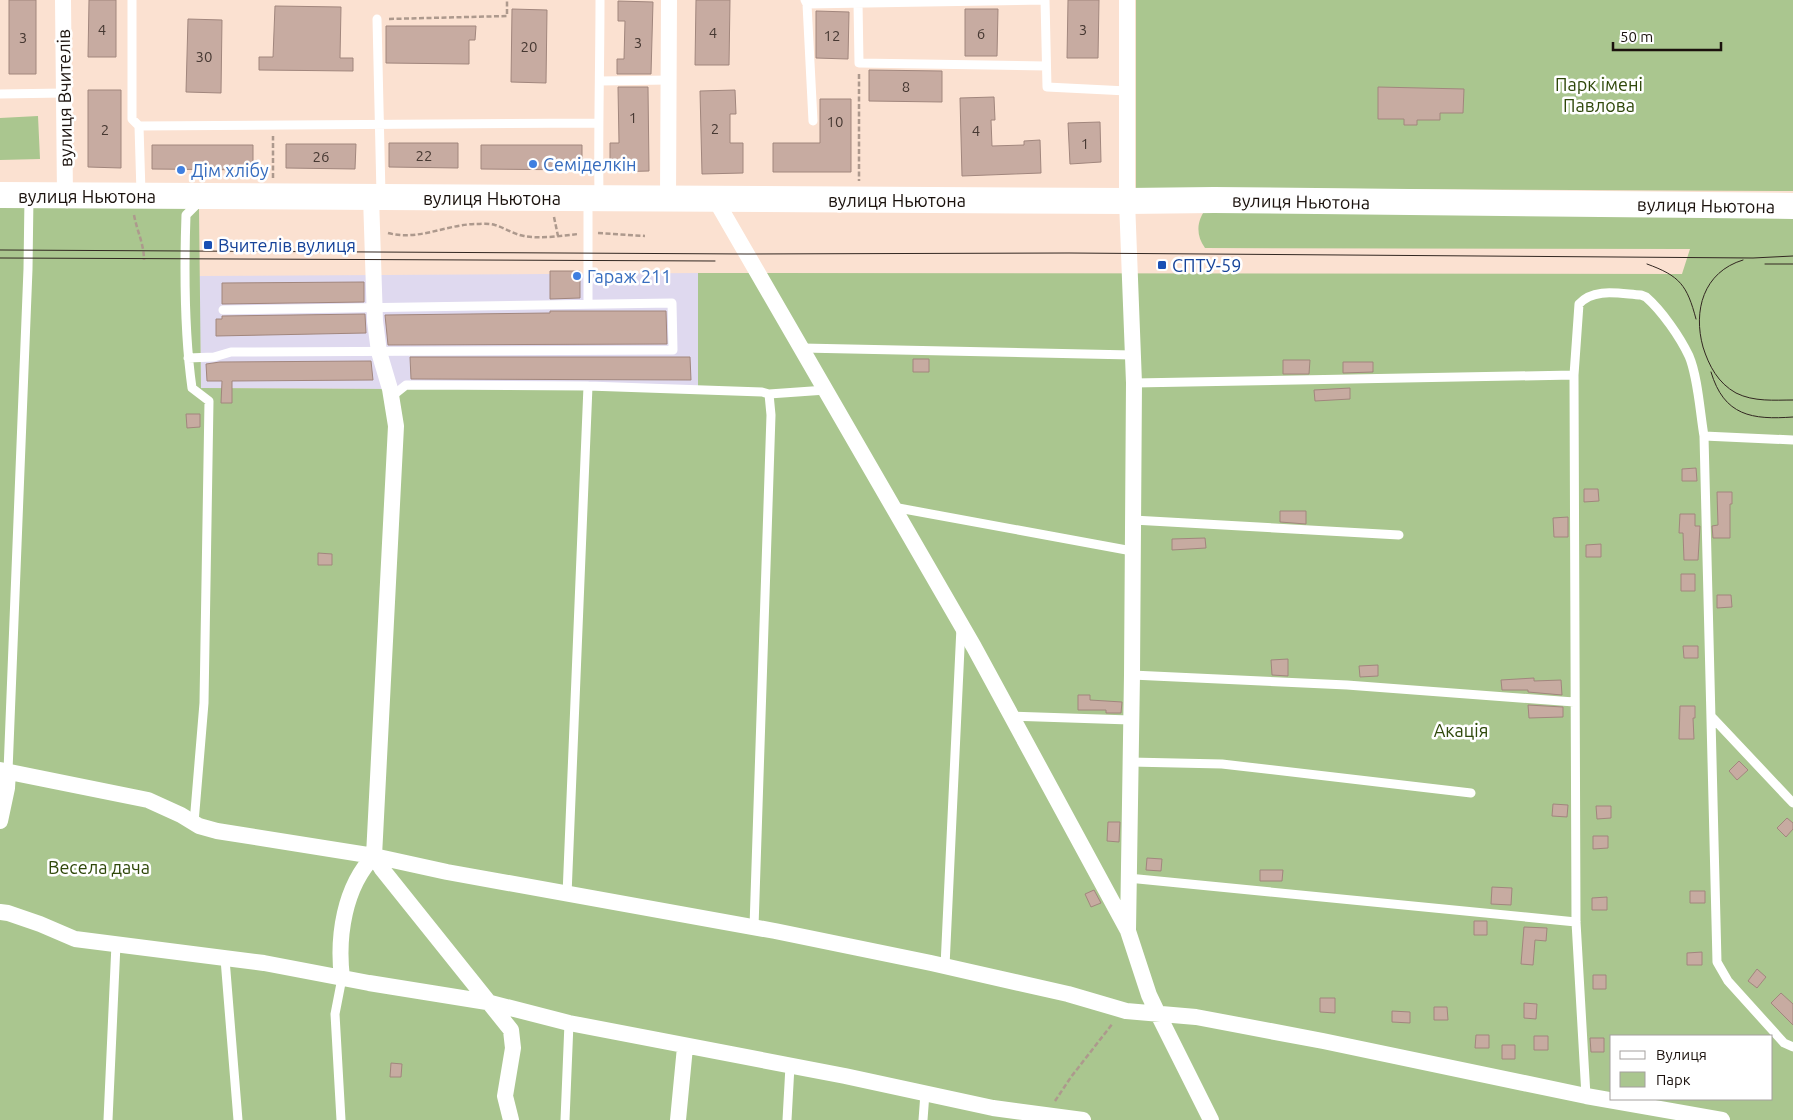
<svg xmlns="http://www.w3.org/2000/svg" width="1793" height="1120" font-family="Ubuntu,sans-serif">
	<rect width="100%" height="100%" fill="#fbe1d1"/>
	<!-- industrial -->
	<path fill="#dfd9ef" d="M698,273V386L390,389L201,388L199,276Z"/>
	<!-- green -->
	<path fill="#aac68f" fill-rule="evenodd" d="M1136,0H1793V191L1136,188Z
		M38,116L40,159L0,160V118Z
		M0,205L199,207L201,388L390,389L698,386V273L1682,274L1690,249L1205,248C1195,234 1197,220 1207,207L1793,215V1120H0ZM1612,1036H1772V1099H1612Z"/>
	<!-- building -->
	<path fill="#c7aba1" stroke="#a1867d" d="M9,0H36V74H9Z
		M89,0H116V57H88Z
		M696,0H730L729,65H695Z
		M1068,0H1099L1098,58H1067Z
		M618,1L653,2L651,74H617V59H624L625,21H618Z
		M275,6L341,7L340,58H353V71L259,70V57H273Z
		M512,9L547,10L546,83L511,82Z
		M965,9H998L997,56H965Z
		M816,11L849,12L848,59L816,58Z
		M188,19L222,20L221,93L186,92Z
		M386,26H476L475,40H469V64L386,63Z
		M869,70L942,71V102L869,101Z
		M618,87H648L649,171L610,172V143H619Z
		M1378,87L1464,89L1463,113H1440V120H1417V125H1404V119H1378Z
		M88,90H121V168L88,167Z
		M735,90L736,114H730V143H743V173L702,174L700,91Z
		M994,97L995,120H991L992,146L1024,145V141L1040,140L1041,173L962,176L960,98Z
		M820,99H851V172H773V143H820Z
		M1100,122L1101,162L1070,164L1068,123Z
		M389,143H458V168L389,167Z
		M286,144H356L355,169L286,168Z
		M152,145H253V170L152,169Z
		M481,145H582V170L481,169Z
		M550,271H580V298L550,299Z
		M364,282V302L222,304V283Z
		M550,311H666L667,344L388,345L385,315L550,313Z
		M365,314L366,333L216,336V319H222V316Z
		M410,357H690L691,380L411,379Z
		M913,359H929V372H913Z
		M1283,360H1310L1309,374H1283Z
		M371,361L373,380L232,381V403H221L222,381H207L206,364L220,362Z
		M1343,362H1373V372L1343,373Z
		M1350,388V399L1315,401L1314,390Z
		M186,414H200V427L187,428Z
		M1696,468L1697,481H1682V469Z
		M1584,489H1598L1599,501L1584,502Z
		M1717,492H1732V504H1730V538H1713L1712,526L1718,525Z
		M1280,511H1306V524L1280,522Z
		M1680,514H1695V526H1700L1698,560H1684L1683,533H1679Z
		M1568,517V537H1554L1553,518Z
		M1205,538L1206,548L1172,550V539Z
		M1601,544V557H1586V545Z
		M318,553L332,554V565H318Z
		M1681,574H1695V591H1681Z
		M1717,595H1731L1732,607L1717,608Z
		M1683,646H1698V658H1684Z
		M1288,659V676L1272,675L1271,660Z
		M1378,665V676L1360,677L1359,666Z
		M1534,678V681L1561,680L1562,695L1528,692V690H1502L1501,680Z
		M1078,695H1090V700L1122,702L1121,713H1106V710H1078Z
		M1528,705L1563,707V717L1529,718Z
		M1680,706H1695V718H1693L1694,739H1679Z
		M1739,761L1748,770L1737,780L1729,771Z
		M1553,804L1568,805L1567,817L1552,816Z
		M1596,806H1611V818L1597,819Z
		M1787,818L1793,823V829L1786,837L1777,828Z
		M1108,822H1120L1119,842L1107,841Z
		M1593,836H1608V848L1593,849Z
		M1147,858L1162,859L1161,871L1146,870Z
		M1260,870H1283L1282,881H1260Z
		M1492,887L1512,888L1511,905L1491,904Z
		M1094,890L1101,903L1091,907L1085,894Z
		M1690,891H1705V903H1690Z
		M1607,897V910H1592V898Z
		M1474,921H1487V935H1474Z
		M1524,927L1547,928L1546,941L1535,940L1533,965L1521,964Z
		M1702,952V965H1687V953Z
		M1757,969L1766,977L1757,988L1748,981Z
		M1593,975H1606V989H1593Z
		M1781,993L1793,1004V1025L1771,1003Z
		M1320,998H1335V1013L1320,1012Z
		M1524,1003L1537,1004L1536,1019L1524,1018Z
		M1434,1007H1447L1448,1020H1434Z
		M1392,1011L1410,1012V1023L1392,1022Z
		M1476,1035H1489V1048H1475Z
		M1534,1036H1548V1050H1534Z
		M1590,1038H1604V1052H1591Z
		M1502,1045H1515V1059H1502Z
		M391,1063L402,1064L401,1077H390Z"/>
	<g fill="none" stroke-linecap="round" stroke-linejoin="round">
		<!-- path -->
		<path stroke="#ad998d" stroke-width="2.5" stroke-dasharray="5 2.5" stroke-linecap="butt" d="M389,19L507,16V0
			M859,74V181
			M273,178V136
			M134,215C137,231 144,244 144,260
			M554,217L558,236
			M388,233C418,241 445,225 475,224C481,224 489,223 495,225C505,228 513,234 524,236C541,239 561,236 578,234
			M598,233L645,236
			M1055,1101L1071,1077L1113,1023"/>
		<!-- lane -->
		<path stroke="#fff" stroke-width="9" d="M132,0V119L139,126L141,193
			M805,0L807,4L1045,0L1047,87L1127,91
			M858,2L859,63L1046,66
			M807,4L813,121
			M377,19L381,195
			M600,81L669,80
			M0,94L64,93
			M139,126L598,123
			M599,196C598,130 600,65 600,0
			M588,201V304
			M802,348L1132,355
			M188,358L214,357L231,352L673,350L672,303L223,310
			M1134,383L1574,375
			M769,394L826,390
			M392,399L396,393L406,385L588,386L762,392L769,394L771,415L754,927
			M1704,436L1793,440
			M893,507L1132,551
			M1133,520L1399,535
			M1132,675L1347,685L1574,702
			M1012,716L1130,720
			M1711,716L1793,803
			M1130,762L1222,764L1471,793
			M8,771L28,269L29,197
			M194,823L204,703L209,401L192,388C184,331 184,273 186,215L199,202
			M1128,878L1576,922
			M567,895L588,386
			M225,959L238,1120
			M945,966L961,627
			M1586,1096L1576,922L1574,375L1579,304C1594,287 1621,294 1641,295L1646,297C1662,311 1680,337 1689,356C1698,377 1700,413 1704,436L1717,962L1728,981L1784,1043L1793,1047
			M108,1120L116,944
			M341,1120L335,1014L342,978
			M565,1120L569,1023
			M787,1120L790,1066
			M923,1120L925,1093"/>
		<!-- street -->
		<path stroke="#fff" stroke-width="16" d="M63,0L65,196
			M1127,0V201L1134,383L1132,675L1128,931L1149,995L1158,1014L1211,1120
			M371,197L375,321L379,352L390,389L396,426L374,856L382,869L511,1030L513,1048L505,1096L511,1120
			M668,199L669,0
			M715,199L974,647L1127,929
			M0,770L148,800L181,815L199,826L217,831L374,856L447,872L775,931L931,963L1068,994L1126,1011L1196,1017L1323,1041L1586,1096L1722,1120
			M0,821L7,788L8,771
			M0,912L8,913L40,924L75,939L264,963L369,983L487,1002L569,1023L845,1076L993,1108L1083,1120
			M342,978C337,937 344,887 374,856
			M678,1120L685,1047"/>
		<!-- primary -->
		<path stroke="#fff" stroke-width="26" d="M0,195L1127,201L1214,200L1793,206"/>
		<!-- tram -->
		<path stroke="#322721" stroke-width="1" d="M0,250L747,254L1069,253L1753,258L1793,256
			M0,258L715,261
			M1743,260C1703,272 1693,311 1703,347C1709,366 1718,383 1736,393C1754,402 1774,400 1793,400
			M1647,264C1680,276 1687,285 1696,319
			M1765,264H1793
			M1711,372C1724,416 1752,420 1793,417"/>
	</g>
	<!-- markers -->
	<g fill="#3f7fe0" stroke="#fff" stroke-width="2">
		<circle cx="533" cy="164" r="5"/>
		<circle cx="181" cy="170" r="5"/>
		<circle cx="577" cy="276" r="5"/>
	</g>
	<g fill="#1a4fb4" stroke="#fff" stroke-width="2">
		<rect x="203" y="240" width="10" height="10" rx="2.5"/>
		<rect x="1157" y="260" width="10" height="10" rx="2.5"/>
	</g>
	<g text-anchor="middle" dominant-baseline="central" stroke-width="5" stroke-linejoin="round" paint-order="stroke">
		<!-- number labels -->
		<g font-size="15" fill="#463832">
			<text x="102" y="29">4</text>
			<text x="1083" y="29">3</text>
			<text x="713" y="32">4</text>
			<text x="981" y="33">6</text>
			<text x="832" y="35">12</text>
			<text x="23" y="37">3</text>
			<text x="638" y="42">3</text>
			<text x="529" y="46">20</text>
			<text x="204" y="56">30</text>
			<text x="906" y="86">8</text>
			<text x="633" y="117">1</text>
			<text x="835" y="121">10</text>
			<text x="715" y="128">2</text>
			<text x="105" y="129">2</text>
			<text x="976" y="130">4</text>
			<text x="1085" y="143">1</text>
			<text x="424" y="155">22</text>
			<text x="321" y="156">26</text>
		</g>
		<!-- park labels -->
		<g font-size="18" fill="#2f480a" stroke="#fff">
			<text x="1599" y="84">Парк імені<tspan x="1599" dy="21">Павлова</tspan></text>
			<text x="1461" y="730">Акація</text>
			<text x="99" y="867">Весела дача</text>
		</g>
		<!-- street labels -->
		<g font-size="18" fill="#1b120d" stroke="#fff">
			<text transform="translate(64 98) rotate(-91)">вулиця Вчителів</text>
			<text x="87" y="196">вулиця Ньютона</text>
			<text x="492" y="198">вулиця Ньютона</text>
			<text x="897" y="200">вулиця Ньютона</text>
			<text transform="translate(1301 201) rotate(1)">вулиця Ньютона</text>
			<text transform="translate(1706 205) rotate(1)">вулиця Ньютона</text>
		</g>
		<!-- shop labels -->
		<g font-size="18" fill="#366cbe" stroke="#fff" text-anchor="start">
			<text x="543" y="164">Семіделкін</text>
			<text x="191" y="170">Дім хлібу</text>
			<text x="587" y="276">Гараж 211</text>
		</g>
		<!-- transit labels -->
		<g font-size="18" fill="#164399" stroke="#fff" text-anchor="start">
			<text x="218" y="245">Вчителів вулиця</text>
			<text x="1172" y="265">СПТУ-59</text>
		</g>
	</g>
	<!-- legend -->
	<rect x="1610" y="1035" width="162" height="65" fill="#ffffff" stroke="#a4a09e"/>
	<rect x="1620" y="1051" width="25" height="8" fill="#ffffff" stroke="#a4a09e"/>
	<text x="1656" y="1060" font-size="15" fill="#1b120d">Вулиця</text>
	<rect x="1620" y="1072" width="25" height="15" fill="#aac68f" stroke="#a4a09e"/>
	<text x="1656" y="1085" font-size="15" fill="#1b120d">Парк</text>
	<!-- scale -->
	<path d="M1613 42v8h108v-8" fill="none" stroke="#1b120d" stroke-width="2.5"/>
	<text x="1620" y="42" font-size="15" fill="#1b120d" stroke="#ffffff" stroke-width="4" paint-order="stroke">50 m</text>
</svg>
